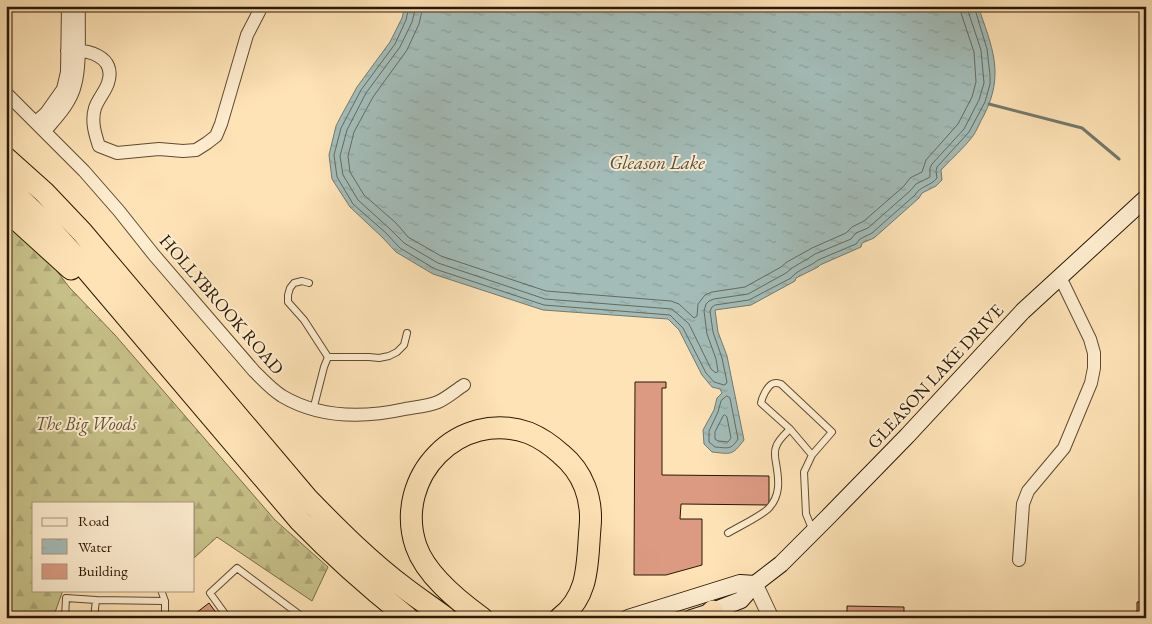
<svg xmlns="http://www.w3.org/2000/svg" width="1152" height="624" font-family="'EB Garamond',serif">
	<defs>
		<pattern id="forest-firs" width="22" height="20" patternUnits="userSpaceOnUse" patternTransform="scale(1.25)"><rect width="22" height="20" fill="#c7c189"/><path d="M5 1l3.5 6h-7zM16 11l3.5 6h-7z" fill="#aba575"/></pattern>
		<pattern id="water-ripples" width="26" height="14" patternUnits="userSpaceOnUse" patternTransform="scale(1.25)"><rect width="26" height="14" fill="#a3bcb8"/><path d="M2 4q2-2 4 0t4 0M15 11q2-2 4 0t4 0" fill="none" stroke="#8ca19d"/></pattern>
	</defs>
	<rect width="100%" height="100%" fill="#fee3b6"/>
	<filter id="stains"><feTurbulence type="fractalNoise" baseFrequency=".004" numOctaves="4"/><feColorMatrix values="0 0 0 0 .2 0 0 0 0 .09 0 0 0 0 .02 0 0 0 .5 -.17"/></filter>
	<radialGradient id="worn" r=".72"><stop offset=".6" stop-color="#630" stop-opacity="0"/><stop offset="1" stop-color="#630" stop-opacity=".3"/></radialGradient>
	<!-- forest -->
	<path fill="url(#forest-firs)" stroke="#786c46" d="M6,216L41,250L69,287L115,335L275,520L328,567L312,601L217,537L194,558V503H34V590H63L53,618H6V557L11,555L12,528L6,527Z"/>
	<!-- water -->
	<path fill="url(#water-ripples)" stroke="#737a70" d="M405,6H978C992,47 1005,74 984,115C980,122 977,130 973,136C964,148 951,159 941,170L942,180L936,186L922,193L919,198L874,238L862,243L861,247L820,265L818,267L796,278L795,281L751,305L715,310L718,332L727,356L744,440C732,456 731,454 712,452L704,444L703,430L714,410L717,398L722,393L720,389L712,387L702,375L679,330L668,319L543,310L433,274L396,252L382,237L350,207L332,179L329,155L336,126L340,118L357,87L390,42L402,18Z"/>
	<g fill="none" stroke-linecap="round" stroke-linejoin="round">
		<!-- shore -->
		<path stroke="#666a5e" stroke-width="1" d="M409,6L406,20L395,44L361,90L341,128L334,155L337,177L353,204L386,233L400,248L435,269L544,305L670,315L683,328L706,373L714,382L724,385L726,384L727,382L722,358L713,332L710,311L712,307L715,305L749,300L791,278C798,269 810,267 818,260L856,244L860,239L872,233L915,195C920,186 931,186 937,178L936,171L937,167L969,132L985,102L990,84V75L987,49L974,6
			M416,6L412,22L400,47L366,93L347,130L340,156L343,175L358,200L390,229L404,243L438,263L545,299L672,309L689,324L711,369L716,373L718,371L716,359L707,334L704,311L706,304L709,301L714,299L748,294L786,273C794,265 806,261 815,254L851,239L856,233L868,228L910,191L916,184L930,177V168L932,164L964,129L979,100L984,83L981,50L968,11V6
			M423,6L419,24L407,50L373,97L354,132L348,156L350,172L364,195L396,223L408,237L441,256L546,291L671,301L679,304L694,318L697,316L698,304L705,295L712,292L745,287L781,267L787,262L812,248L846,233L852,227L864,221L904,186L910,178L922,172L926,160L958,124L972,97L976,82L974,52L961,13L960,6
			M727,396L730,398L738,439C731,450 728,448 715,447L709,442V431L718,412L721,401Z
			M725,415L727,417L731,438L728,442L718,441L715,439V432L723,416Z"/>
		<!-- stream -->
		<path stroke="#737a70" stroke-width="3" d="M989,104L1082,128L1119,159"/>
	</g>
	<!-- building -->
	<path fill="#dc9a83" stroke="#2a1804" d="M635,382H666V388H662V475L769,476V505L681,504L680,519H702V565L666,575H634Z
		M1137,602H1146V618H1137Z
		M209,603L220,618H171V613H196Z
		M847,606L904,607V618H847Z"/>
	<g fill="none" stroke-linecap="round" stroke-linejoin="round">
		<!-- service casing -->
		<g stroke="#5f4b30" stroke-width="8">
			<path id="service" d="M309,283L302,281L294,283L290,288L288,295V302L304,320L328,357H369L379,358L389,356L397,352L404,345L407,333
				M313,410L324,367L328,357
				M812,455L832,432L781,384C778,383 775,382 772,384C767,387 762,397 761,403L790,429L812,455L804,472L806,514L813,531
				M728,533C738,527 759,517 768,509C781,496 779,480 776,463C775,458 774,452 776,447C778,440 785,434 790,429
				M161,590L165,601
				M96,600L165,601V618
				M65,618L66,598L96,600L94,618
				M228,618L210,593L237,568L304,618"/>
		</g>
		<!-- minor casing -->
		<g stroke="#5f4b30" stroke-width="14">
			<path id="minor" d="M67,51C87,49 117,56 108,83C105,92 98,99 95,108C91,121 95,134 99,146L117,153L159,149L183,151L196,150L207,143L216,136L221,124L247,35L262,6
				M6,93L84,171L119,211L154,255L254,371C263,380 271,389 282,396C319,418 364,418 405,409C415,407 429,406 438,402C447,398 456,390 464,385
				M36,122L46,113L63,89L67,72L68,6
				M45,131C56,118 71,103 75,85C81,64 78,29 79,6
				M1019,560L1023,504L1028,491L1064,448L1091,383L1094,368V353L1090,339L1060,277"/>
		</g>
		<!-- tertiary casing -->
		<g stroke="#5f4b30" stroke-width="17">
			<path id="tertiary" d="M755,584L771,618"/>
		</g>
		<!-- secondary casing -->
		<g stroke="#2a1804" stroke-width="18">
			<path id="secondary" d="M628,618L740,583L755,584
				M691,618L713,611L741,600L755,584L781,564L827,518L907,436L1023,311L1146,198"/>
		</g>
		<!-- motorway casing -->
		<g stroke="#2a1804" stroke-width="23">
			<path id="motorway" d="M6,158L44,192L82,232L307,498C338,530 370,562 406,589C419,599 433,608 446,618
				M6,185L43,221L75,256L300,521C334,556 370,588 408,618
				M6,210L71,269
				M482,618C457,600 426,575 416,546C393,477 459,408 529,433C541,438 551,445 561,454C583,472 593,499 590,528C587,562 590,595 560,618
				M706,618L713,611"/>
		</g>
		<!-- service -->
		<use href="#service" stroke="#feedd0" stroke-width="6"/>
		<!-- minor -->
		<use href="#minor" stroke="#feedd0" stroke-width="12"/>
		<!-- tertiary -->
		<use href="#tertiary" stroke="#feedd0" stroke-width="15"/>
		<!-- secondary -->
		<use href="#secondary" stroke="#feedd0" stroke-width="16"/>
		<!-- motorway -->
		<use href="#motorway" stroke="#fee3b6" stroke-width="21"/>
	</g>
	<g text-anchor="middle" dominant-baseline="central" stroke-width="4" stroke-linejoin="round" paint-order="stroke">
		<!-- street labels -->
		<g font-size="18" fill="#2a1804" stroke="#feedd0">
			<text transform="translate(222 304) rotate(49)">HOLLYBROOK ROAD</text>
			<text transform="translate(935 376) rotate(-47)">GLEASON LAKE DRIVE</text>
		</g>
		<!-- park labels -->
		<g font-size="18" font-style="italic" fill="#615333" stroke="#feedd0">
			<text x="86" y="423">The Big Woods</text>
		</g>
		<!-- water labels -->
		<g font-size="19" font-style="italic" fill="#545143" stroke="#feedd0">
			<text x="657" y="162">Gleason Lake</text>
		</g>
	</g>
	<!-- margin -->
	<rect width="1152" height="624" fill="none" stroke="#fee3b6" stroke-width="25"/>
	<rect x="8" y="8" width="1137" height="609" fill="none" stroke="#2a1804" stroke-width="2.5"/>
	<rect x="12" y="12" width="1127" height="599" fill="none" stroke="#2a1804"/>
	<!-- legend -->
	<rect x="32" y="502" width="162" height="90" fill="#feedd0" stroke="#a9987e"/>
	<rect x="42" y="518" width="25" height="8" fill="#feedd0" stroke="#a9987e"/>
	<text x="78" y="526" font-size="15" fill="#2a1804">Road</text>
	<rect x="42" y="539" width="25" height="15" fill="url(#water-ripples)" stroke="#a9987e"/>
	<text x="78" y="552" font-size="15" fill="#2a1804">Water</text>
	<rect x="42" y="564" width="25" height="15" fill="#dc9a83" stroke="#a9987e"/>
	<text x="78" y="576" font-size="15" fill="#2a1804">Building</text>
	<rect width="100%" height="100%" filter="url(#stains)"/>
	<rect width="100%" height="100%" fill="url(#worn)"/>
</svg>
